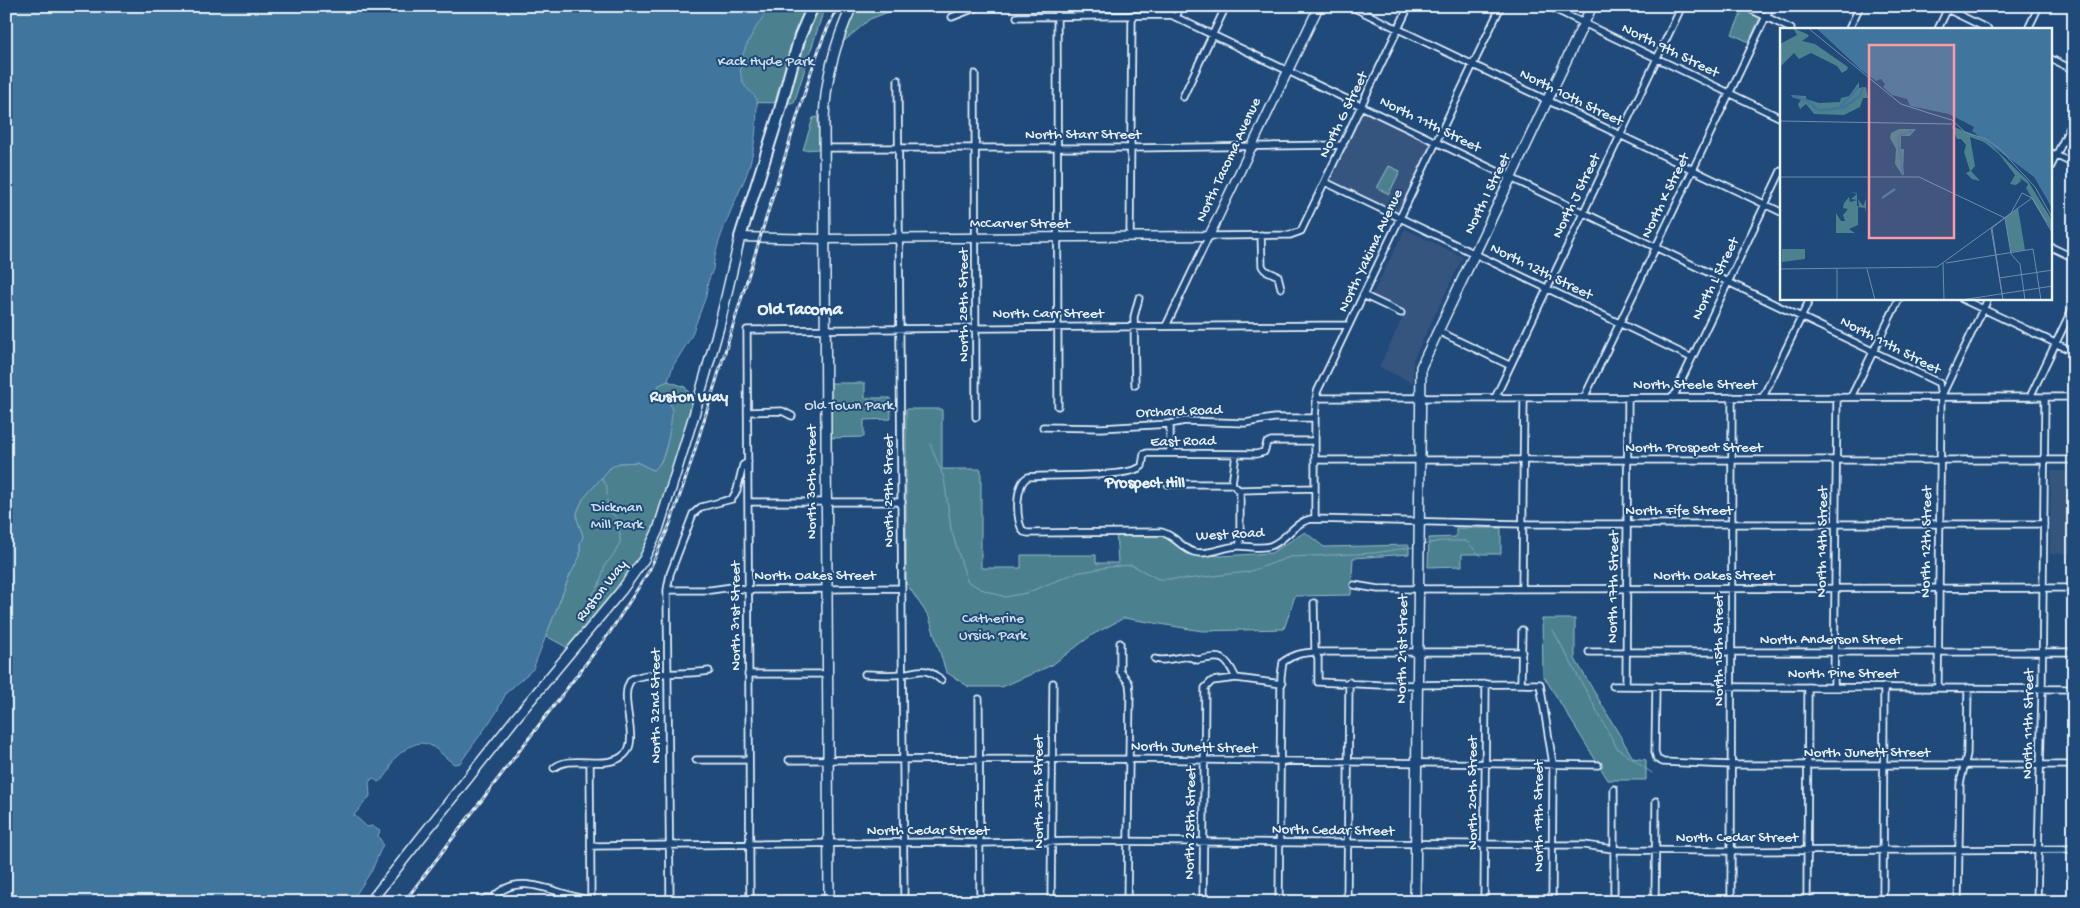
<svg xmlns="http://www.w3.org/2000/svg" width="2080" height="908" font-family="'Gochi Hand',sans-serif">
	<rect width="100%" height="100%" fill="#1f4a7a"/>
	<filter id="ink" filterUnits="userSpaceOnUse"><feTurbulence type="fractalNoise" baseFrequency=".02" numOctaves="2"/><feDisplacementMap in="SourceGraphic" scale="10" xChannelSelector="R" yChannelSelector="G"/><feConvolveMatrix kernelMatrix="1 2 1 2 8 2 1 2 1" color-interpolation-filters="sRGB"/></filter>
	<g filter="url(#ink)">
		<!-- built -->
		<path fill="#35557f" d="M1362,106L1436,141L1400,218L1325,182Z
			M1405,229L1463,257L1413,360V383L1379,367L1406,311L1372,295Z
			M2051,471H2074V553L2050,554Z"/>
		<!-- green -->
		<path fill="#4c818e" stroke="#9ab9c3" d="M749,6H825L794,103L706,102Z
			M857,6H904L870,19L842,43Z
			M1743,10L1760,18L1749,42L1732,34Z
			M818,117L819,149L803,150L813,118Z
			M1389,166L1400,171L1389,194L1377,188Z
			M668,381L685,387L689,393L696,395L653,529L645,548L618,589L568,648L546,636L569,577L580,556V544L583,536L577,519V512L583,499L610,468L619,463L637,462L653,470C668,463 670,422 671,406L657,390L659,385Z
			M830,383H865V398H890L891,419L864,420V437L830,438Z
			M906,409H942V469H981V568H1021V555H1096V563H1118L1116,532H1158L1186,553L1221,556L1271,553L1305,532L1324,547L1409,545V554L1353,558L1351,595L1295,596L1284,629L1202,631L1124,618L1092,635L1052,665L1002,687H969L946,672L929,617L906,583Z
			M1456,528H1501V554H1462V566L1428,567L1429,538L1456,537Z
			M1542,619H1575V659L1633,758L1646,760V780H1608L1543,675Z"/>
		<!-- water -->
		<path fill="#40759d" stroke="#83a7c1" d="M6,6H770C758,25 732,59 743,82C746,90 754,93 757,100C757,125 755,152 746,176C735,202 715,242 713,269L708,282L706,296L691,337L673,366L668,381L659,385L657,390L672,407V413C671,425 665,466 653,470L637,462L619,463L610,468L583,499L577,512V519L583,536L580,544V556L569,577L533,669L506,693L496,713L460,763L454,764C436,751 428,734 406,749C401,753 394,757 392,763C389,771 386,778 378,782L373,778L369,782L370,796L354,815L367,827L372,826L380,831L378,836L383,844L372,870L351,902H6Z"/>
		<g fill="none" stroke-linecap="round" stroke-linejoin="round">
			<!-- stream -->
			<path stroke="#83a7c1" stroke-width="1" d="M930,444L944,478L951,529L967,581L981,589L1005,597L1026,593L1076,573L1109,567L1132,565L1158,579H1186L1248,572L1290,557L1374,553L1414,547
				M601,478L607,486V495
				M1423,545L1440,541H1466L1481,556
				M589,599L599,585L605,565L615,553L620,542V534L617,518L608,510L607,500
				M1553,630L1617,748L1652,773"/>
			<!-- minor casing -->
			<g stroke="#e8f1f8" stroke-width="9">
				<path id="minor" d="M1057,6L1058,406
					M1350,6L1781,212
					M1548,6L1781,118
					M1744,6L1791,29
					M1941,6L1988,29
					M952,17L980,6
					M1017,17L1171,15L1939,383L1941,397L1938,688
					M1176,17L1181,6
					M1849,29L1860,6
					M1938,29L1949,6
					M2028,29L2039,6
					M2051,59L2074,70
					M975,74L976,417
					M898,80L904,902
					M1183,97L1226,6
					M824,148H1131L1343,145
					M2051,153L2074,164
					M2051,166L2074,119
					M1325,182L1692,358
					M1261,235L1262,266L1265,270L1278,276L1281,288
					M1130,237L1132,15
					M2051,247L2074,258
					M1363,295L1401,313
					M1962,299L2074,352
					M1166,326L1209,236L1290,235L1301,231L1409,6
					M1438,331L1509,365
					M1135,385L1134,317L1139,298
					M1763,397L1810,299
					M1851,397L1899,299
					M1941,397L1988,299
					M2030,397L2074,305
					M1316,398L2074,397
					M1495,398L1682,6
					M1584,398L1771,6
					M1673,398L1781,171
					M748,412L782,411L792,416
					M1043,427L1101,428L1170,424L1185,421L1245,423L1274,418H1315
					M1315,441H1271L1267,443L1264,452L1256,454L1147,453L1144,454L1142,466C1127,479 1050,474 1028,477C1015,483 1015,523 1024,532L1028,533L1161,532C1175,535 1181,548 1194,552C1208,556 1225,546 1239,546C1249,546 1261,549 1270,546C1286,541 1294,522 1311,519L1522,524H2044
					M1170,453V424
					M1236,454L1232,484L1240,491V546
					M1315,460H2074
					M1168,484H1232
					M1240,490L1315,488
					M748,502H902
					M1315,519V418L1317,392L1501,6
					M1354,585L1378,589L2074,588
					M1522,588L1524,398
					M667,590H711L732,587L749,590L902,588
					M1314,603L1315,652L1318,658V682L1381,685L1540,684L1553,764L1552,902
					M1120,643V671L1129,683L1130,693L1127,902
					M1589,652H2074
					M1155,659C1171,664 1182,651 1197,660C1221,656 1225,654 1236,678
					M748,674H826
					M865,674C877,674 889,676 901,674C920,672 924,665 941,680
					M1521,684L1522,630
					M1613,686L2074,689
					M1626,686L1628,398
					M1656,686L1655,752L1657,759L1663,762L1731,765H2074
					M1834,687L1837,397
					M979,699L980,902
					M696,760H749
					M789,760L1129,759L1598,765
					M590,763L591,902
					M554,768C571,753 607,772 625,754C641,739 616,695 632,679C650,671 687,675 709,671
					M591,846L943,842L980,843L1090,841L1584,845L1620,850L1731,851L2074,849
					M481,902L486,898H493
					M493,902V898C519,868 560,897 591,900
					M670,902L667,590L670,574L693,514L701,507L732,499L737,490L743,465L748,462
					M750,902L747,330L1349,325
					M1051,902L1053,683
					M1203,902L1205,688L1212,681L1236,678L1282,684
					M1279,902L1281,676L1283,662C1294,654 1302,653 1315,652H1522
					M1347,902L1349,682
					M1484,902L1486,684
					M1614,902V789
					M1655,902L1656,801
					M1731,902L1732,397
					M1807,902L1808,687
					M1883,902L1884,687
					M1958,902L1960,784L1967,754L1968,688
					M2037,902L2042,689L2045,397"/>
			</g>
			<!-- tertiary casing -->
			<g stroke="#e8f1f8" stroke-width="11">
				<path id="tertiary" d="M740,237L824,239L1209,236L1319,6"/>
			</g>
			<!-- secondary casing -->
			<g stroke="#e8f1f8" stroke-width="12">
				<path id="secondary" d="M829,902L824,121C825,81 835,42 852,6
					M1415,902L1421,367L1592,6"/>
			</g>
			<!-- primary casing -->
			<g stroke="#e8f1f8" stroke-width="12">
				<path id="primary" d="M370,902L514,720L621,591L644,559L658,530L694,415L719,327L740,237"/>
			</g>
			<!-- trunk casing -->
			<g stroke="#e8f1f8" stroke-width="14">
				<path id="trunk" d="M740,237L778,117L800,36L813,6"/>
			</g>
			<!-- minor -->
			<use href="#minor" stroke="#1f4a7a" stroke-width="5.5"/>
			<!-- tertiary -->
			<use href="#tertiary" stroke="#1f4a7a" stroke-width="8"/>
			<!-- secondary -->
			<use href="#secondary" stroke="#1f4a7a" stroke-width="9"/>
			<!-- primary -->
			<use href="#primary" stroke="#1f4a7a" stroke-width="9"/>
			<!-- trunk -->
			<use href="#trunk" stroke="#1f4a7a" stroke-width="10"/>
			<!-- rail casing -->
			<g stroke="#e8f1f8" stroke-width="3">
				<path id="rail" d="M404,902L610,632L649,571L670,524L689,469L811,72L823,38L838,6"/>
			</g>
			<!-- rail -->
			<use href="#rail" stroke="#1f4a7a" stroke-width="1" stroke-dasharray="4" stroke-linecap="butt"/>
		</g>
	</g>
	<g text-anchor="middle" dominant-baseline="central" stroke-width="4" stroke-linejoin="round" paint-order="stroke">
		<!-- street labels -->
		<g font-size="15" fill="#e8f1f8" stroke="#1f4a7a">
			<text transform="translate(1670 51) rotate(26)">North 9th Street</text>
			<text transform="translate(1571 98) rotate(26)">North 10th Street</text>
			<text transform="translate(1344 115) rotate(-64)">North G Street</text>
			<text transform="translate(1430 125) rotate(26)">North 11th Street</text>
			<text x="1083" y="135">North Starr Street</text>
			<text transform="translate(1229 160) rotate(-65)">North Tacoma Avenue</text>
			<text transform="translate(1488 194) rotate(-64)">North I Street</text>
			<text transform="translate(1577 196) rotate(-64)">North J Street</text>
			<text transform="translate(1666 196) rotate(-64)">North K Street</text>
			<text x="1020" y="224">McCarver Street</text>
			<text transform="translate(1371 251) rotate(-65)">North Yakima Avenue</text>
			<text transform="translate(1541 272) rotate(26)">North 12th Street</text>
			<text transform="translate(1716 279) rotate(-64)">North L Street</text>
			<text transform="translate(964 305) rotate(-90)">North 28th Street</text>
			<text x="1048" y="314">North Carr Street</text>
			<text transform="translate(1890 346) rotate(27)">North 11th Street</text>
			<text x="1695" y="385">North Steele Street</text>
			<text transform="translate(1179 412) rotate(-2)">Orchard Road</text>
			<text transform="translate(1183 442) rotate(-1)">East Road</text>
			<text x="1694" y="448">North Prospect Street</text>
			<text transform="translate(812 482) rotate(-90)">North 30th Street</text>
			<text transform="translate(889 491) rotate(-90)">North 29th Street</text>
			<text x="1679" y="511">North Fife Street</text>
			<text transform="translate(1230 535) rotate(-3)">West Road</text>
			<text transform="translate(1823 542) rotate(-89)">North 14th Street</text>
			<text transform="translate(1927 542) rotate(-89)">North 12th Street</text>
			<text x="815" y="576">North Oakes Street</text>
			<text x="1714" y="576">North Oakes Street</text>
			<text transform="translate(1614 587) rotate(-89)">North 17th Street</text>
			<text transform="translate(602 591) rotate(-52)">Ruston Way</text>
			<text transform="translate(736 616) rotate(-90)">North 31st Street</text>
			<text x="1831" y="640">North Anderson Street</text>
			<text transform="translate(1403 649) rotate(-89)">North 21st Street</text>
			<text transform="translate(1719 650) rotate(-90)">North 15th Street</text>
			<text x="1843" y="674">North Pine Street</text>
			<text transform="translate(656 706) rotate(-90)">North 32nd Street</text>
			<text transform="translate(2029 724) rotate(-89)">North 11th Street</text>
			<text transform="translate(1194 748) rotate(1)">North Junett Street</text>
			<text x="1867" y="753">North Junett Street</text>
			<text transform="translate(1039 792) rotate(-90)">North 27th Street</text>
			<text transform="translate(1473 793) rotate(-90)">North 20th Street</text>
			<text transform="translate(1539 816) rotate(-90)">North 19th Street</text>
			<text transform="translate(1191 823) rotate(-89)">North 25th Street</text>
			<text x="928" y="831">North Cedar Street</text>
			<text transform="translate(1333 831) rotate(1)">North Cedar Street</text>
			<text x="1737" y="838">North Cedar Street</text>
		</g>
		<!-- park labels -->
		<g font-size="15" fill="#d1e0e8" stroke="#1f4a7a">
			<text x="766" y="62">Kack Hyde Park</text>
			<text x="849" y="406">Old Town Park</text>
			<text x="617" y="508">Dickman<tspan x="617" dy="17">Mill Park</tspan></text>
			<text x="993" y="619">Catherine<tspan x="993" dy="17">Ursich Park</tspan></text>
		</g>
		<!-- neighbourhood labels -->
		<g font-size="16" font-weight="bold" fill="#e8f1f8" stroke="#1f4a7a">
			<text x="689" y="398">Ruston Way</text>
			<text x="1145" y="484">Prospect Hill</text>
		</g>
		<!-- quarter labels -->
		<g font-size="18" font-weight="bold" fill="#e8f1f8" stroke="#1f4a7a">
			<text x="800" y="310">Old Tacoma</text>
		</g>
	</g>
	<!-- overview -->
	<g transform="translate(1780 28)">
		<rect width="272" height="272" fill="#1f4a7a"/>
		<path d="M13,0L27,6L29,8L22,13L35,16L68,39L67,42L62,45L57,38L31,25L19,31L14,25L0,39V16L17,7ZM79,54V60L86,59L88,70H83L80,79L64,87L34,86L26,76L20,81L18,76L21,72L10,67L26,68V71L39,75L60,74L61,70L69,68ZM172,98L206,112L248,153L272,192V203L246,160L248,156L240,150L241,153L236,157L230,156L235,147L219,126L204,114L190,109L195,138L191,143L200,153L192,151L186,145L190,143L184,124L186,117L181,111H177ZM119,101H136L130,108H121V121H124L123,148L115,136L116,121L110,110L111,105ZM71,164L77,165V178H79L78,171L83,178L86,171V184L85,180L78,179V197L69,201L75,205H56V185L61,193H65L63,187L68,181L63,180L64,175L69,169L70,174L77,172L71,171L77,166ZM238,180L245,222L231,224L225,190ZM2,221H25V231L2,234Z" fill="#4c818e"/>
		<path d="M36,0H272V180L254,149L192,103L194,99L169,86L130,78L127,71L112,67L103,59L105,56L101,51L96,53L81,42Z" fill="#40759d"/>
		<path fill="none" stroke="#40759d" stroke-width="2.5" d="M12,68L26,72L38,82M60,79L78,60M39,82L63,80L80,68L83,59M123,147L118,110L120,107L132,103M102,170L115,161"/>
		<path fill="none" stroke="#6f8dac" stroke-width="1" d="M28,0L121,76L152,86M152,86L172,92L185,104L206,111L220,121L255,159L273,191M0,93L172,96M0,149H139L225,190M225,190L231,226L240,236L245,272M211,200L223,272M163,235L164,272M166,235L253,221L261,272M0,241L157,239L252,170L267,194M87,241L95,272M219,250L273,242M57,272V241M181,272L273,258M223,272L212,200L231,185L242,165L252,170L273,206"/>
		<path fill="#ff9aa2" fill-opacity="0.15" stroke="#ff9aa2" stroke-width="2.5" d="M89,17H174V210H89Z"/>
		<rect width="272" height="272" fill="none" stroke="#e8f1f8" stroke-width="2.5"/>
	</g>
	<!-- margin -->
	<rect width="2080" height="908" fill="none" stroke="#1f4a7a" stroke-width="25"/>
	<rect x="12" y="12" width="2055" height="883" fill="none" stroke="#e8f1f8" stroke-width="2" filter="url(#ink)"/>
</svg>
